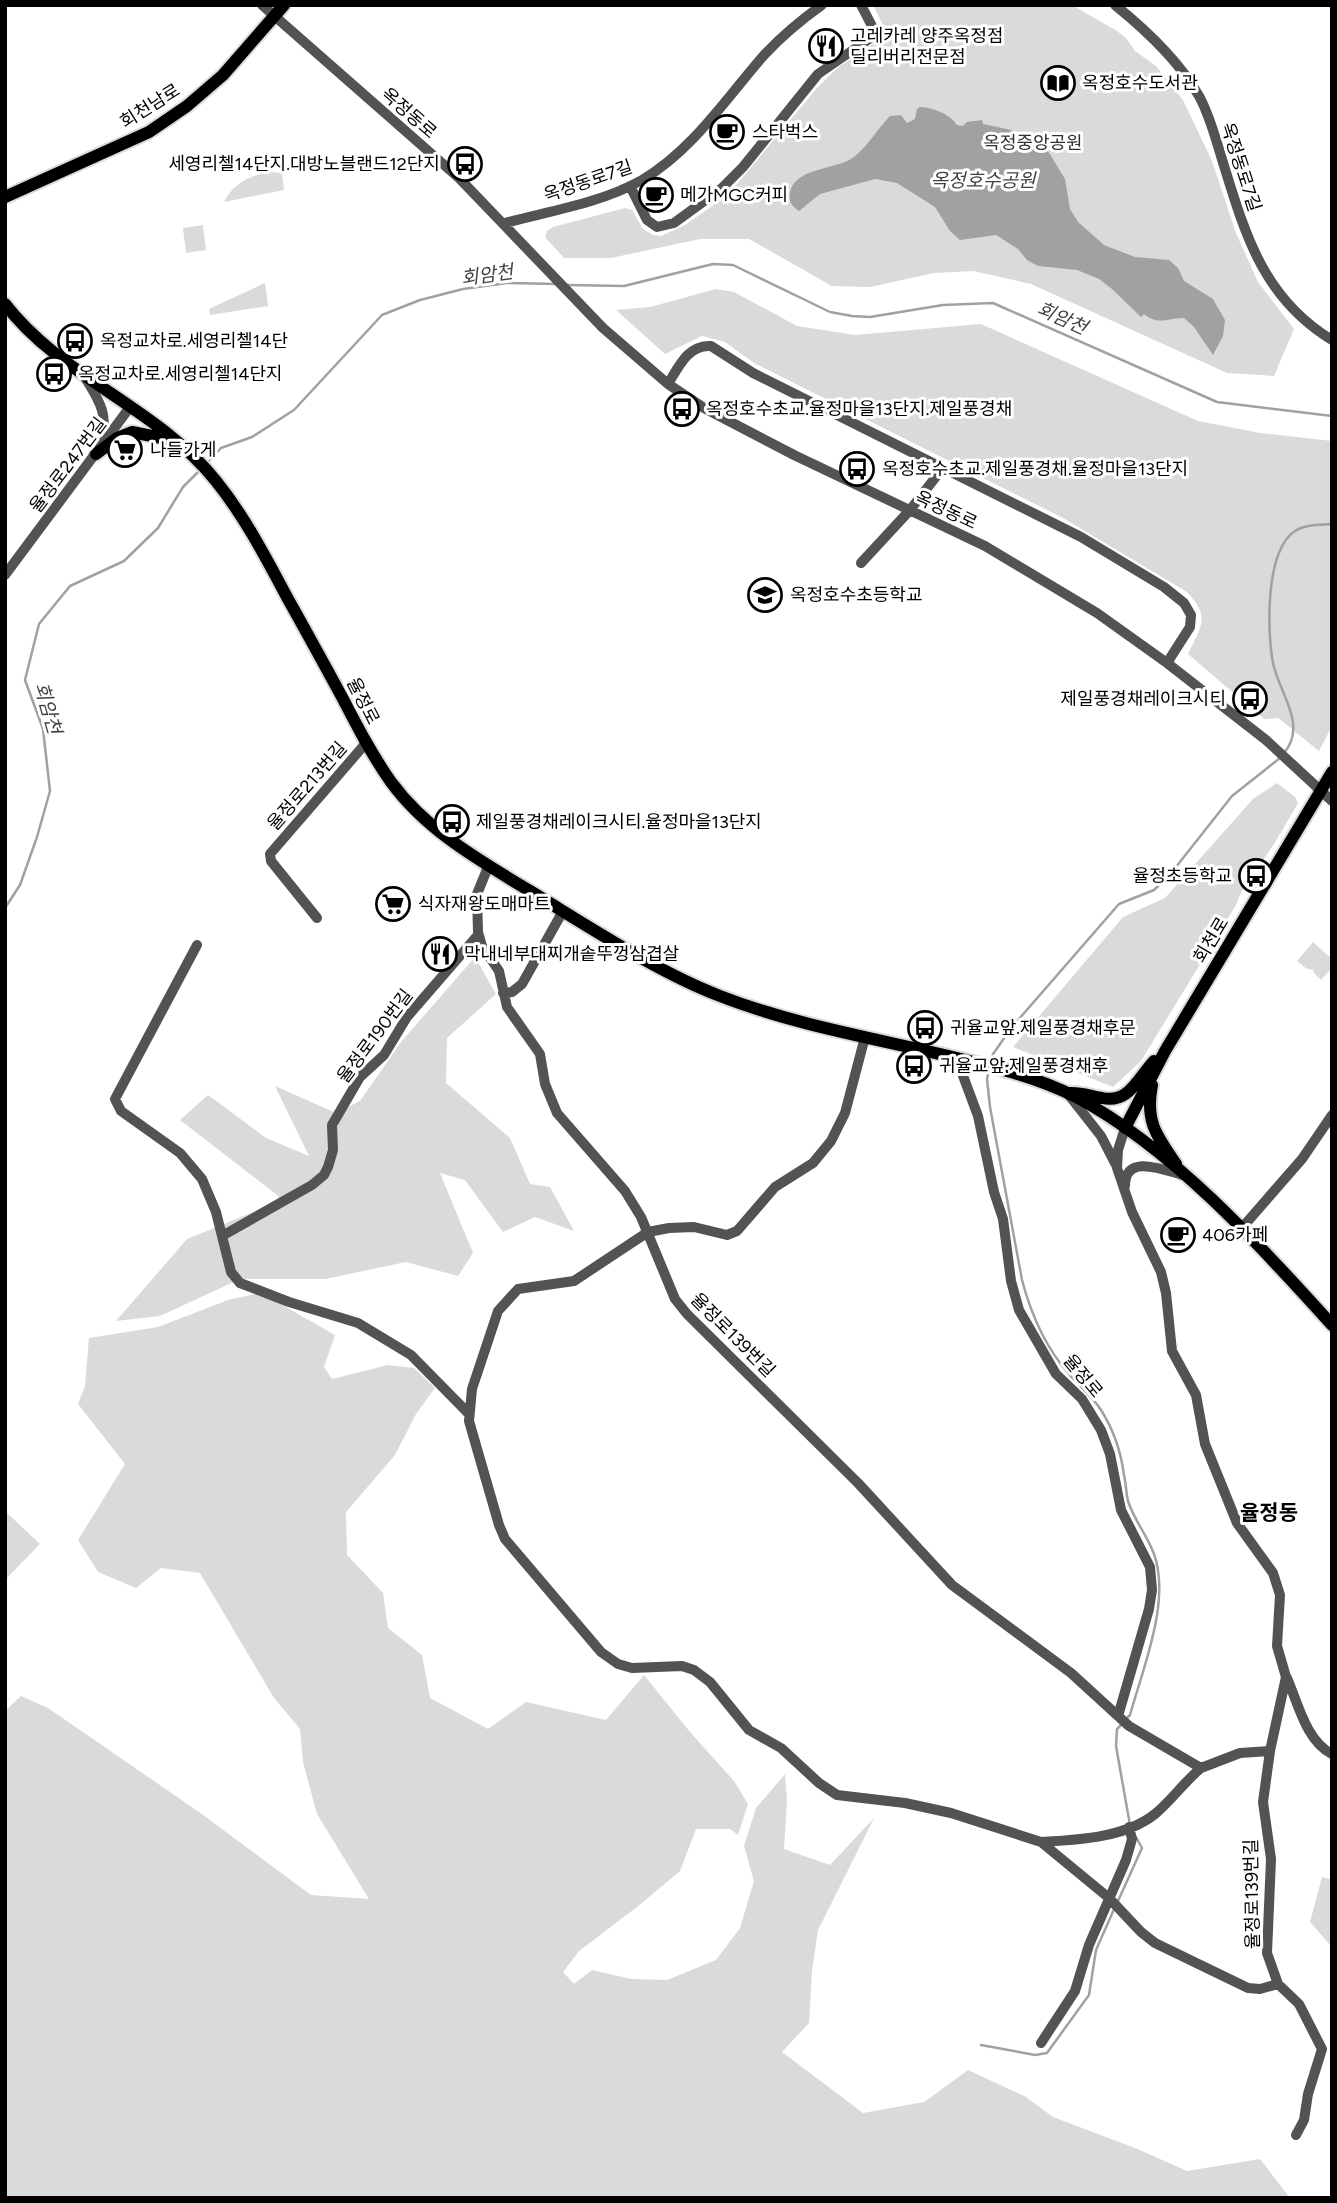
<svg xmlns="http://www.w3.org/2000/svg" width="1337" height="2203" font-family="Figtree,'Noto Sans KR',sans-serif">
	<rect width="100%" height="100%" fill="#fff"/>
	<!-- green -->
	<path fill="#dadada" d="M873,5H1072L1117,31L1126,38L1135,51L1156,66L1183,100L1212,161L1236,233L1258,282L1294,329L1274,376L1227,373L1031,284L973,271L934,273L870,287L832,286L749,239H700L611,258H564L545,237L547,231L553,227L625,208L632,210L643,229L653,235L661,236L685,225L715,204L738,183L816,89L836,69L880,39L882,23Z
		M272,172L282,173L284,190L224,202C234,182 251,175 272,172Z
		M203,225L206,250L186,253L183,228Z
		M265,283L268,306L210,315L209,309Z
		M716,289L734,292L797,326L855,335L981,324L1198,421L1260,433L1332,441V726L1319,751L1278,718L1264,719L1188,654C1201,626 1211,618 1187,592L1063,518L754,363L725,342L702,336L665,354L616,310L650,307Z
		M1277,783L1295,797L1298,803C1289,818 1281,833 1272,847C1259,867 1244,882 1236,905L1141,1061L1113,1087L1013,1047L1123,917L1165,898L1253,799Z
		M1313,942L1332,959V968L1321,980L1313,972L1314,970L1307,969L1297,961Z
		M475,957L496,994L447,1038L446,1083L510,1138L530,1184L550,1187L574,1231L535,1217L503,1232L465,1180L440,1173L473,1253L458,1276L406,1262L325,1279H240L160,1316L116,1321L187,1239L281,1201L277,1195L180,1120L208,1095L266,1138L309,1156L275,1086L336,1113L360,1101L401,1042Z
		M261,1293L335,1335L324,1367L332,1379L388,1365L414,1368L435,1388L416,1414L395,1455L346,1512L347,1555L383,1593L388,1628L422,1655L430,1698L488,1729L526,1702L606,1720L644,1675L690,1732L734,1781L748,1804L738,1835L730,1829H696L680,1871L637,1907L579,1951L563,1972L574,1984L592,1970L631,1979L667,1980L716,1960L740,1928L754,1881L744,1846L756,1808L785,1774L787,1800L784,1849L830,1865L874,1818L818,1930L812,1971L809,2023L782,2052L863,2113L924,2102L968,2070L1026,2097L1053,2117L1135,2148L1187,2171L1260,2159L1290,2198H5V1711L21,1696L48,1708L199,1812L311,1895L369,1899L317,1814L303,1762L300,1729L274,1698L200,1573L161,1568L136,1588L98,1572L78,1540L125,1464L78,1404L85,1386L89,1338L158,1327L228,1300Z
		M5,1511L40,1544L5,1580Z
		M1322,1877L1332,1880V1947L1310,1922Z"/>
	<!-- water -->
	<path fill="#a1a1a1" d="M920,107C934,108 950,114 957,125L963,126L967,122L982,120L983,124L1011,130L1045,146L1065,179L1070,209L1078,222L1104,245L1135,257L1169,260L1178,268L1184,281L1213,299L1225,320L1223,336L1213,355L1194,327L1184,318C1168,318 1158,326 1144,314L1141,317L1112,289L1099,279L1077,270L1038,266L1027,260L1018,249L996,235L960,240L950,231L935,207L897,183L875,179L820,194L799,211C792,206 788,201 790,193C794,167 837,170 854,157C868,146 878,128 890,116L901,115L907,123L915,119L917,109Z"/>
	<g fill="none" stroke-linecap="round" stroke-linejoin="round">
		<!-- stream -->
		<path stroke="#a1a1a1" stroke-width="2.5" d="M567,285L624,286L713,264L733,265L830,312L852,316L870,317L943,305L993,303L1217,402L1332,416
			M206,464L221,448L252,437L294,410L382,315L420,300L463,289L507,283L557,284
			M1284,753C1308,725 1279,693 1273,663C1267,631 1265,551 1295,531C1306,524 1320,525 1332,524
			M5,908L20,885L37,837L50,791L43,729L25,680L39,624L70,586L124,561L158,528L183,487L199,471
			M991,1064L993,1054L1012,1027L1119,904L1154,890L1172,872L1232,796L1280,758
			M989,1070L987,1079L990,1107L1022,1280C1031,1314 1045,1347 1069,1374C1080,1387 1092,1396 1101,1410C1113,1429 1121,1452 1124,1475C1126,1483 1126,1493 1128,1501C1134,1520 1147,1535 1154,1554C1171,1601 1143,1668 1130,1715L1127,1718
			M1123,1723L1117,1729L1116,1746L1130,1825
			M1118,1901L1142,1848L1136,1837
			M981,2045L1035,2055L1047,2053L1089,1995L1096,1950L1115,1907"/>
		<!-- major casing -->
		<g stroke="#dbdbdb" stroke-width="16">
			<path id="major" d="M5,197L149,132L187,106L223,75L284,5
				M5,304C62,378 158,408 216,481C245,517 266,558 288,599C306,631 324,664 342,697C357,726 372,755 391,782C427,831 479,860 530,891C588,926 657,972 720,996C810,1031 907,1043 1000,1069C1026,1076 1052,1085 1076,1097C1171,1147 1260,1245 1332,1325
				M96,454L117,438L132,432L172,440
				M1152,1085C1145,1121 1156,1135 1176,1164
				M1068,1093C1082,1092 1089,1096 1102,1098C1129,1104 1138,1078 1154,1061
				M1125,1128L1165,1051L1332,772"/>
		</g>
		<!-- minor -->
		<path stroke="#535353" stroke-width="10" d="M262,5L459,178L603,328L668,384L704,408L794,455L985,546L1097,613L1167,663L1266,740L1332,801
			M1115,5C1146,30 1179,61 1199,96C1209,114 1215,136 1221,156C1244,230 1261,297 1332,340
			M630,186L647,220L657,227L674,223L722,188L743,167L818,74L872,37L873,28L861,5
			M505,223C550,211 601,203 642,180C693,150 727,97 765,54C782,36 801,20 822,5
			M86,379C99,400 110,417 100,442
			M668,384C678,368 688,344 711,346L753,373L1081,537L1164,587L1184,603L1191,615L1190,627L1167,663
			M861,563L910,510L942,469
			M5,575L130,407
			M488,867L477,894L478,932L482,946L499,971L507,1007L540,1054L545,1084L557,1113L625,1191L641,1217L675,1299L687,1314L858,1483L952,1585L1071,1673L1129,1726L1201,1768L1240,1753L1270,1751
			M317,918L271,861L270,854L366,743
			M197,945L115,1099L121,1111L180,1153L202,1179L216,1212L231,1272L240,1283L289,1302L358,1323L411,1355L469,1414
			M503,993L512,992L522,984L563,911
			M865,1037L845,1113L831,1141L813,1163L775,1187L737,1231L727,1235L694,1227L669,1228L648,1232L574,1281L518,1289L498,1311L472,1389L469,1421L499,1525L505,1539L601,1652L618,1664L632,1668L682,1666L694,1670L710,1682L749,1730L781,1748L819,1783L837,1795L905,1803L951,1813L1041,1842C1077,1840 1125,1838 1155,1814C1172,1800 1184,1782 1201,1768
			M956,1057L978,1116L994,1192L1003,1219L1011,1281L1019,1310L1056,1374L1082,1399L1101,1430L1110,1454L1121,1510L1150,1567L1152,1590L1149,1609L1118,1716
			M1068,1094L1101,1136L1116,1165
			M1125,1128L1118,1150L1117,1168L1132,1212L1161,1272L1166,1293L1172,1351L1196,1395L1205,1444L1237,1523L1273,1573L1280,1595L1277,1646L1286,1677L1270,1751L1263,1802L1271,1859L1267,1953L1278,1984L1299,2004L1322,2049L1308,2094L1304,2120L1296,2135
			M1125,1186C1125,1153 1164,1170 1183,1175
			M1241,1229L1302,1159L1332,1115
			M222,1236L312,1185L324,1175L328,1167L333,1150L332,1125L360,1077L384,1055L407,1017L478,935
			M1287,1678C1298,1703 1306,1741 1332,1754
			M1041,1842L1109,1898L1141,1932L1155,1943L1248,1988L1260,1989L1278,1984
			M1041,2043L1075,1991L1089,1945L1126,1860L1132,1839L1129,1827"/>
		<!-- major -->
		<use href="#major" stroke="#000" stroke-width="12"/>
	</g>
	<!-- icons -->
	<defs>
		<g id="restaurant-ring" transform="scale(1.75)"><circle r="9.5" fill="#fff" stroke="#000" stroke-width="1.5"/><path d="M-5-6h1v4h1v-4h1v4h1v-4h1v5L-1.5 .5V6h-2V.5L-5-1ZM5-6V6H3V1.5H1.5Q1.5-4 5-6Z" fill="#000"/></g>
		<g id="library-ring" transform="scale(1.75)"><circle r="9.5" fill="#fff" stroke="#000" stroke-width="1.5"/><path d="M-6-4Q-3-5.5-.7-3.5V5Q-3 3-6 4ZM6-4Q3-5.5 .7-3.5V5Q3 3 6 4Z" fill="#000"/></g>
		<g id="cafe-ring" transform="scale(1.75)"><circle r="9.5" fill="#fff" stroke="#000" stroke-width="1.5"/><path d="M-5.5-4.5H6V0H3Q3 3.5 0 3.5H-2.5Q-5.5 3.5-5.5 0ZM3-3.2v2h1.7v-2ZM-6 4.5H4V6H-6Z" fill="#000"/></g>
		<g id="bus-ring" transform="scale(1.75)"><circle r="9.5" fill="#fff" stroke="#000" stroke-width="1.5"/><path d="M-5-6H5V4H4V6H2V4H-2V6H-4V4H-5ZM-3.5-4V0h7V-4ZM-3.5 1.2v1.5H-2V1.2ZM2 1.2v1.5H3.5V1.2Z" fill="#000"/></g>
		<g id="supermarket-ring" transform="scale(1.75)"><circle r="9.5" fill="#fff" stroke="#000" stroke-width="1.5"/><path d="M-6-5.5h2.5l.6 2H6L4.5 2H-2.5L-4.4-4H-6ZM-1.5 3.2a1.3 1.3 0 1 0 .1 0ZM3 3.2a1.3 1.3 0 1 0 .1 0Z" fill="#000"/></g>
		<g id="school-ring" transform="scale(1.75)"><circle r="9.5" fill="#fff" stroke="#000" stroke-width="1.5"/><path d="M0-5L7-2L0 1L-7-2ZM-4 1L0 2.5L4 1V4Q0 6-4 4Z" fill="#000"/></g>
	</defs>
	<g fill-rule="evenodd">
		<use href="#restaurant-ring" x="826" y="46"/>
		<use href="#library-ring" x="1058" y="83"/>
		<use href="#cafe-ring" x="727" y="132"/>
		<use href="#bus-ring" x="465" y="164"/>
		<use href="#cafe-ring" x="656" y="195"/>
		<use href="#bus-ring" x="75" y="341"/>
		<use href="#bus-ring" x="54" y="374"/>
		<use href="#bus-ring" x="682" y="409"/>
		<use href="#supermarket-ring" x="125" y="450"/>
		<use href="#bus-ring" x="857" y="469"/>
		<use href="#school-ring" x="765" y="595"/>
		<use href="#bus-ring" x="1250" y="699"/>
		<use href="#bus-ring" x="452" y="822"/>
		<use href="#bus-ring" x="1256" y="876"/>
		<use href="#supermarket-ring" x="393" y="904"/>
		<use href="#restaurant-ring" x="440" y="954"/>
		<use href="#bus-ring" x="925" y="1028"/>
		<use href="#bus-ring" x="914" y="1066"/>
		<use href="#cafe-ring" x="1178" y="1235"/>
	</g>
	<g text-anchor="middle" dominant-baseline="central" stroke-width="6" stroke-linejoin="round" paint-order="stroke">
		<!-- poi labels -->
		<g font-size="18" fill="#000" stroke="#fff" text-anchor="start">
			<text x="850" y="36">고레카레 양주옥정점<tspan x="850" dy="21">딜리버리전문점</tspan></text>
			<text x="1082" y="83">옥정호수도서관</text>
			<text x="752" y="132">스타벅스</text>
			<text x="440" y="164" text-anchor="end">세영리첼14단지.대방노블랜드12단지</text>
			<text x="680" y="195">메가MGC커피</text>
			<text x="100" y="341">옥정교차로.세영리첼14단</text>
			<text x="78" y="374">옥정교차로.세영리첼14단지</text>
			<text x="706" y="409">옥정호수초교.율정마을13단지.제일풍경채</text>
			<text x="150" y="450">나들가게</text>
			<text x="882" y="469">옥정호수초교.제일풍경채.율정마을13단지</text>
			<text x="790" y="595">옥정호수초등학교</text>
			<text x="1226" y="699" text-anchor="end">제일풍경채레이크시티</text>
			<text x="476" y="822">제일풍경채레이크시티.율정마을13단지</text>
			<text x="1232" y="876" text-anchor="end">율정초등학교</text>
			<text x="418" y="904">식자재왕도매마트</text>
			<text x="464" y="954">막내네부대찌개솥뚜껑삼겹살</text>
			<text x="950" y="1028">귀율교앞.제일풍경채후문</text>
			<text x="939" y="1066">귀율교앞.제일풍경채후</text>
			<text x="1202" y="1235">406카페</text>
		</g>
		<!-- street labels -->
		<g font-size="18" fill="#000" stroke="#fff">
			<text transform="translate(150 106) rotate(-32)">회천남로</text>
			<text transform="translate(409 113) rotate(41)">옥정동로</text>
			<text transform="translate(1241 167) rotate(72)">옥정동로7길</text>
			<text transform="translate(588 181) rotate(-19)">옥정동로7길</text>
			<text transform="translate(68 465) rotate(-53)">율정로247번길</text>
			<text transform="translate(946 510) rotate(25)">옥정동로</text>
			<text transform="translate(363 701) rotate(63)">율정로</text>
			<text transform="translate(307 786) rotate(-49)">율정로213번길</text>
			<text transform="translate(1211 940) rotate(-59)">회천로</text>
			<text transform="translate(375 1036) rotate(-53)">율정로190번길</text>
			<text transform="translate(733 1335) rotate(45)">율정로139번길</text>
			<text transform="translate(1083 1376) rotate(50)">율정로</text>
			<text transform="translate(1252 1894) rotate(-91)">율정로139번길</text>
		</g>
		<!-- park labels -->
		<g font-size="18" fill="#313131" stroke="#fff">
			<text x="1033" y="143">옥정중앙공원</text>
		</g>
		<!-- water labels -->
		<g font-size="19" font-style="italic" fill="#424242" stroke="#fff">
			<text x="983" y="180">옥정호수공원</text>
			<text transform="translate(487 275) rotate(-8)">회암천</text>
			<text transform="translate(1062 318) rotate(24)">회암천</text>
			<text transform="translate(48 708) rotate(74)">회암천</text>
		</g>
		<!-- quarter labels -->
		<g font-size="21" font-weight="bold" fill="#000" stroke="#fff">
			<text x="1269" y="1512">율정동</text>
		</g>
	</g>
	<!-- border -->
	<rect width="1337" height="2203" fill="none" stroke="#000000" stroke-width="14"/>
</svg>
